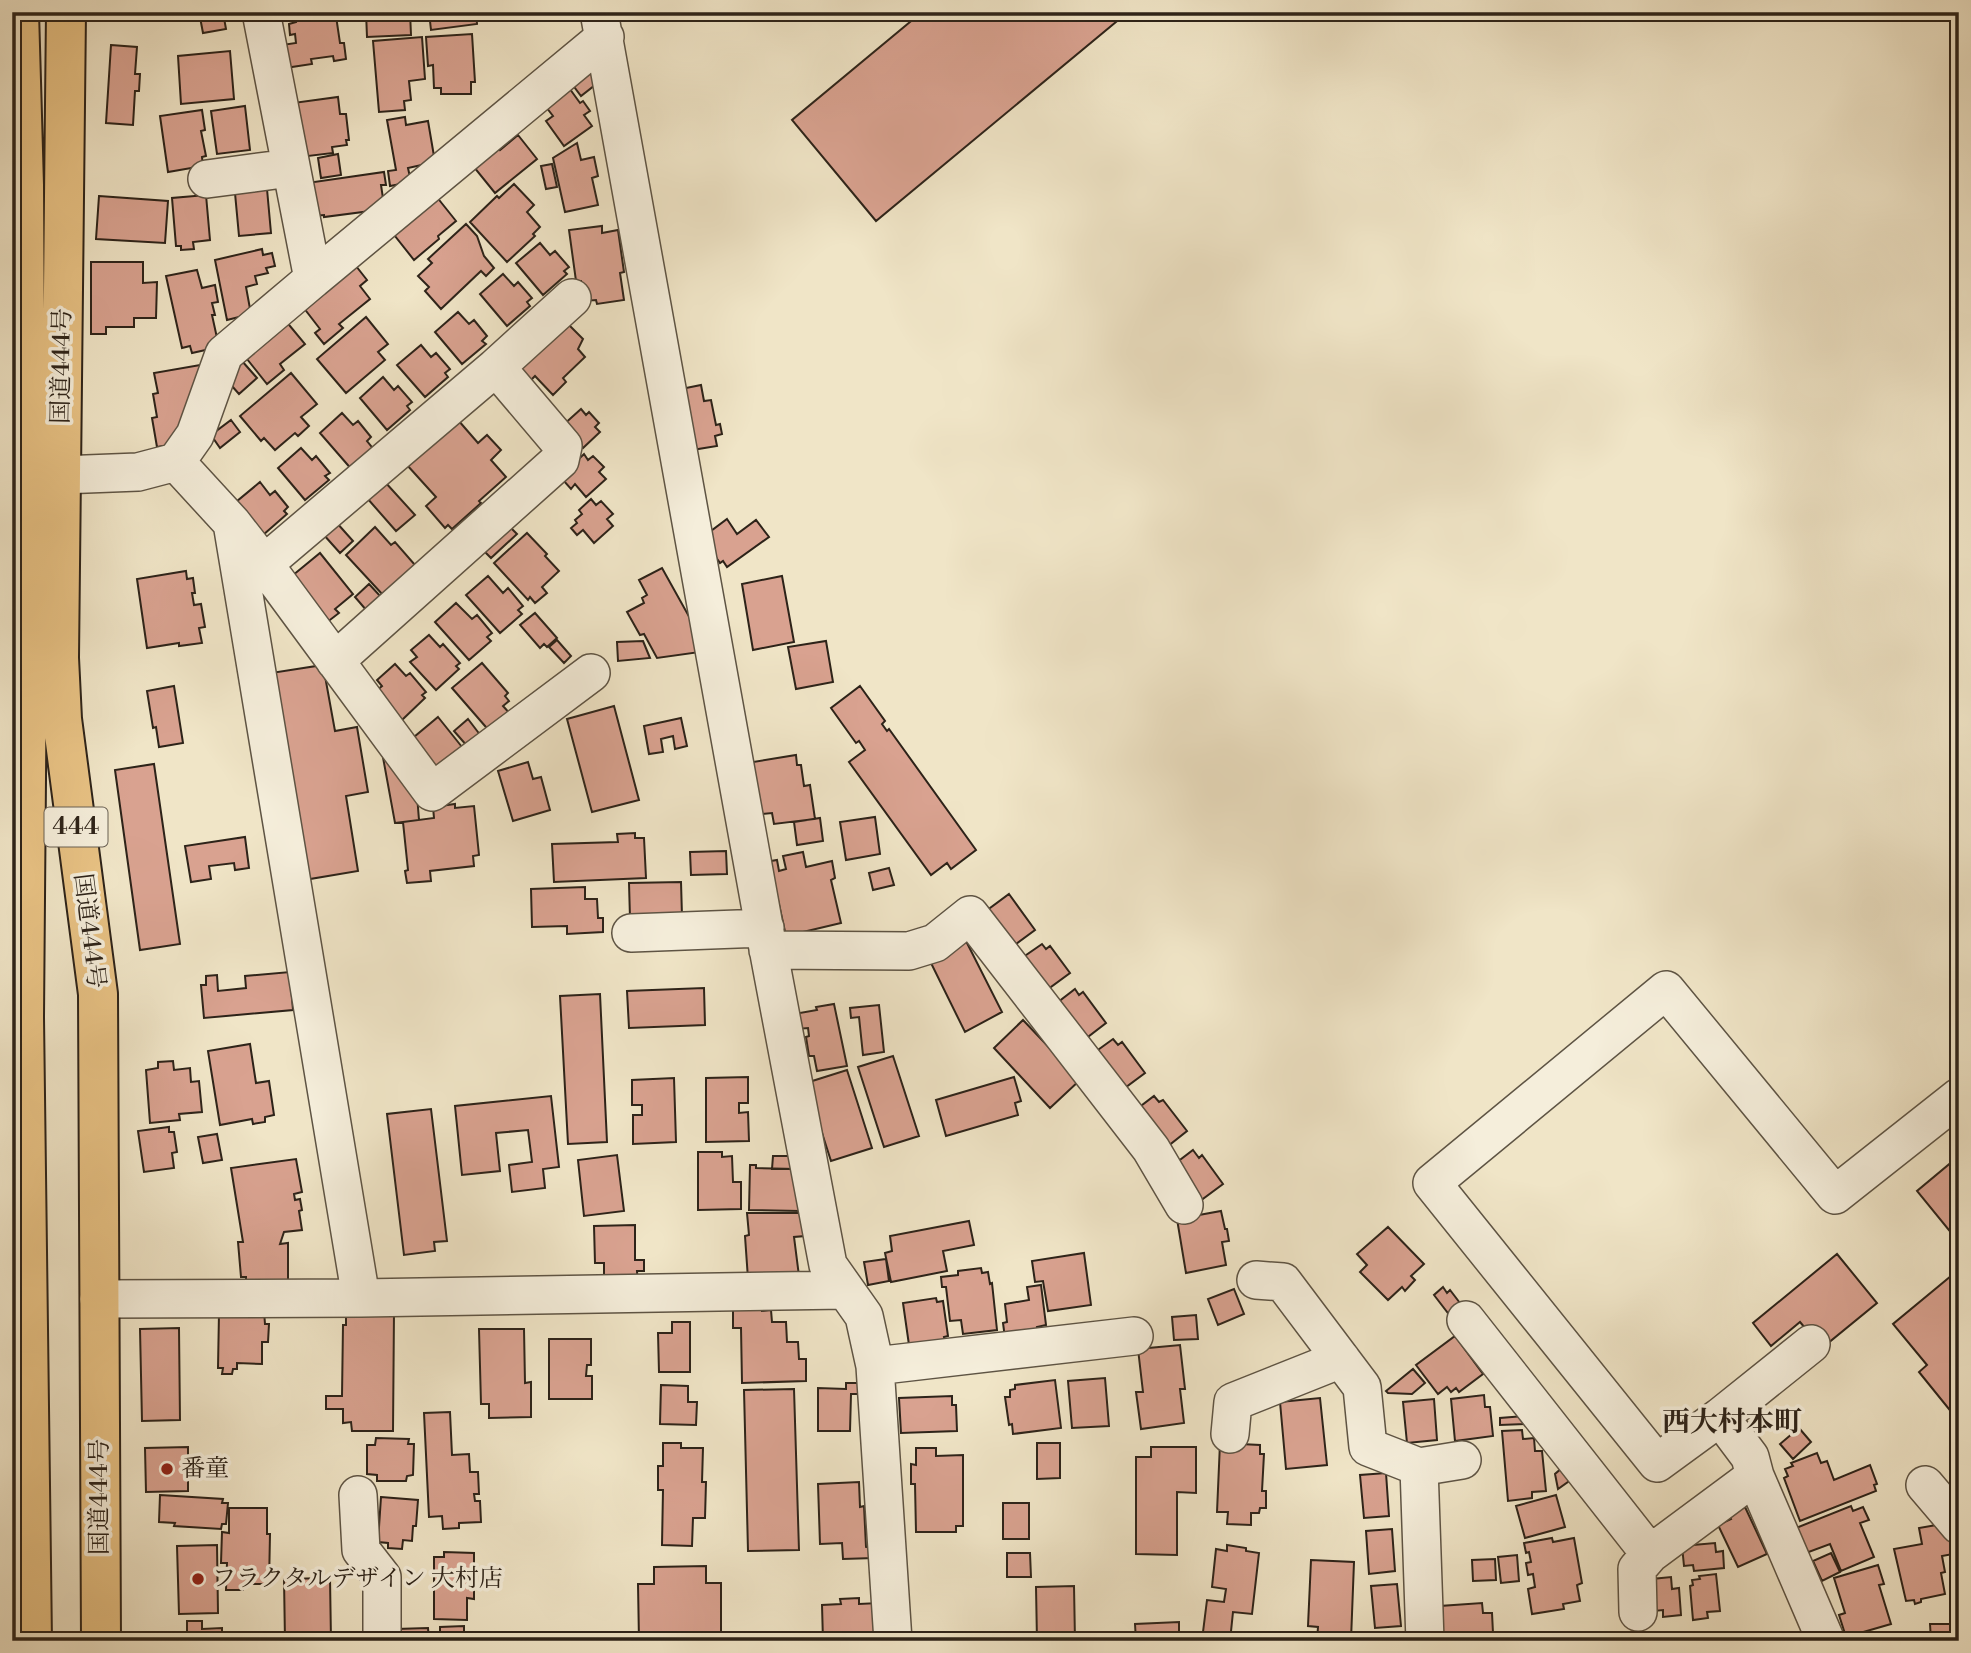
<svg xmlns="http://www.w3.org/2000/svg" width="1971" height="1653" font-family="'Libre Bodoni','Noto Serif JP',serif">
	<rect width="100%" height="100%" fill="#f0e5c7"/>
	<filter id="stains"><feTurbulence type="fractalNoise" baseFrequency=".00286" numOctaves="4"/><feColorMatrix values="0 0 0 0 .2 0 0 0 0 .09 0 0 0 0 .02 0 0 0 .5 -.17"/></filter>
	<radialGradient id="worn" r=".72"><stop offset=".6" stop-color="#630" stop-opacity="0"/><stop offset="1" stop-color="#630" stop-opacity=".3"/></radialGradient>
	<!-- building -->
	<path fill="#d9a290" stroke="#2d2319" stroke-width="2" d="M199,12H244V14L224,18L226,29L203,33Z
		M329,12L330,16H336L340,43H344L346,59L334,61L333,56L311,59L312,64L285,68L282,45L296,43L295,34L290,35L289,24L296,22L295,17Z
		M366,12H410L411,35L367,37Z
		M429,12H476L477,24L431,30Z
		M480,12H514V19L481,21Z
		M922,12H1128L876,221L792,120Z
		M472,34L475,82H471V94H441V88H434L433,65L428,66L426,37Z
		M422,37L425,79L409,81L411,100L404,101L405,110L379,112L373,41Z
		M111,45L137,47L135,74H140L139,91H135L133,125L106,123Z
		M230,51L234,99L181,104L178,56Z
		M590,64L595,85L581,96L569,80Z
		M567,85L580,103L583,101L590,111L584,115L592,126L564,146L546,121L553,116L543,103Z
		M338,97L340,114H346L349,140H346L347,145L332,147L333,153L300,157L293,103Z
		M245,106L250,150L217,154L211,111Z
		M202,110L205,130L201,131L206,156L202,157L203,166L168,172L160,116Z
		M405,117L406,125L428,121L435,162L408,168L411,182L390,186L388,171L396,170L387,120Z
		M518,135L537,159L495,193L469,161L493,142L500,150Z
		M577,143L581,160L594,157L598,176L592,178L598,205L565,212L553,158Z
		M338,154L341,175L321,178L318,158Z
		M552,164L557,187L546,189L541,166Z
		M384,172L386,185H381L384,205L378,210L324,217V215L311,216L307,183Z
		M514,184L534,205L527,212L540,227L533,234L535,236L507,262L470,222L497,196L499,198Z
		M267,189L271,233L239,236L235,193Z
		M206,195L210,240L193,242L194,249L181,250V246H176L172,198Z
		M99,196L168,201L165,243L96,239Z
		M436,196L456,221L438,236L439,239L414,260L391,231Z
		M466,224L477,236L484,256L494,268L486,276L481,271L441,309L425,291L429,287L418,276L432,263L428,259Z
		M602,226V233L618,230L624,272L620,273L624,300L597,304L596,300L584,301L581,281H576L569,230Z
		M540,243L550,255L555,251L569,267L564,271L567,274L543,295L516,263Z
		M262,249L263,255L272,253L275,266L266,268L268,273L255,276L257,284L246,287L251,314L227,320L215,260Z
		M91,262H143V283L157,282L156,318H134V327H106V334H91Z
		M356,266L367,280L360,286L370,299L339,324L343,328L324,344L315,333L320,329L300,303Z
		M197,270L202,288L215,285L218,302L212,303L215,315H212L219,347L192,353L190,346L182,348L166,276Z
		M503,274L514,286L518,282L532,298L527,302L530,306L507,326L480,294Z
		M458,312L469,324L474,320L487,336L482,341L486,344L462,364L435,332Z
		M366,317L388,344L378,352L385,360L346,393L317,359Z
		M285,320L305,344L280,364L284,370L267,384L243,354Z
		M565,321L583,339L578,349L585,357L563,378L566,382L553,395L535,376L531,380L516,365Z
		M421,345L431,357L436,353L450,369L445,373L448,377L425,397L397,365Z
		M242,361L257,378L239,394L224,377Z
		M206,364L184,443L157,447L152,418L157,417L153,394L158,393L154,373Z
		M291,373L317,404L301,417L309,426L298,436L295,433L275,450L264,438L261,441L240,416Z
		M383,377L394,390L398,386L412,402L407,406L410,410L387,430L360,398Z
		M701,385L704,401L711,400L716,425L720,424L722,434L715,436L717,446L692,450L681,389Z
		M581,409L586,415L589,412L599,423L595,427L600,432L583,448L562,426Z
		M342,413L353,425L358,421L371,437L367,441L375,451L353,471L320,433Z
		M231,420L240,432L220,448L211,435Z
		M458,420L478,443L487,435L501,450L491,460L506,477L479,501L481,503L452,529L448,525L445,528L426,506L436,497L407,465Z
		M301,448L312,460L316,456L330,473L325,476L329,480L305,500L278,468Z
		M584,454L588,460L593,456L604,467L599,472L606,479L586,497L575,484L571,489L563,480L564,473Z
		M260,482L270,495L275,491L288,507L284,511L287,514L263,535L236,502Z
		M385,482L415,515L396,531L367,498Z
		M591,499L596,505L601,501L613,514L607,519L613,526L594,543L583,530L577,535L571,528L577,523L575,520L582,514L579,510Z
		M727,519L737,534L756,520L769,537L727,567L723,561L720,563L711,550L707,534Z
		M336,522L353,541L340,553L323,534Z
		M506,523L517,534L491,558L480,547Z
		M375,527L391,545L395,542L415,565L383,595L346,555Z
		M527,533L547,554L545,556L559,571L542,587L547,593L535,603L530,597L528,600L494,563Z
		M320,553L353,594L335,609L339,613L326,623L287,580Z
		M662,568L696,629L700,652L657,658L644,634L640,635L627,612L644,603L642,598L647,595L639,580Z
		M186,571L187,579L193,578L195,593H192L194,605L201,604L205,627L199,628L202,643L179,646V643L147,648L137,579Z
		M488,576L503,593L508,588L523,606L518,610L522,614L500,633L466,595Z
		M782,576L794,642L753,650L742,584Z
		M369,584L381,597L367,611L355,597Z
		M456,603L472,619L477,615L492,633L487,637L491,641L469,660L435,622Z
		M535,613L557,638L547,647L544,644L540,648L520,625Z
		M429,635L440,647L443,644L460,663L456,666L459,669L436,690L410,662L417,657L411,650Z
		M557,640L571,656L564,663L549,647Z
		M643,641L650,658L618,661L617,642Z
		M826,641L833,682L796,689L788,647Z
		M482,663L508,693L505,696L509,701L503,706L513,717L492,734L452,688Z
		M395,664L406,676L410,673L426,692L422,695L425,698L402,720L376,691L382,686L377,680Z
		M323,665L335,731L357,727L368,792L346,796L358,871L304,880L271,673Z
		M174,686L183,743L159,747L156,727L153,728L147,691Z
		M860,686L885,721L882,724L887,731L889,729L976,850L951,869L947,863L931,875L849,762L865,750L859,741L856,743L831,708Z
		M614,706L639,800L592,812L567,719Z
		M438,717L466,752L437,775L414,737Z
		M681,718L687,746L675,749L673,736L661,739L663,752L649,754L644,726Z
		M468,719L481,736L468,747L454,731Z
		M380,741L416,783L419,820L395,823Z
		M796,755L797,765H801L804,786L810,785L815,819L774,824L772,813L761,814L753,762Z
		M528,762L533,779L541,777L550,810L513,821L498,771Z
		M154,764L180,944L140,950L115,770Z
		M455,804V808L474,806L479,855L473,856L474,866L430,871L431,881L407,883L405,871L408,870L403,822L434,818L433,807Z
		M875,817L880,854L846,860L840,822Z
		M820,818L823,841L797,845L794,822Z
		M635,833V838H644L646,878L554,882L552,844L618,842L617,834Z
		M245,837L249,868L235,870L234,863L209,866L211,879L191,882L185,846Z
		M726,851L727,874L691,875L690,852Z
		M803,852L806,867L832,861L835,878L831,880L841,923L786,936L776,891L765,862L777,860L779,871L786,869L783,856Z
		M889,868L894,885L873,890L869,873Z
		M681,882L682,916L630,918L629,883Z
		M585,887V899H597L598,918H603V932L567,934V926L532,927L531,889Z
		M1009,894L1035,930L1012,947L986,911Z
		M966,941L1002,1012L965,1032L929,959Z
		M1042,944L1046,949L1050,946L1070,973L1044,992L1019,960Z
		M290,972L293,1010L204,1018L201,985H206V976L217,975L218,991L246,988L245,976Z
		M704,988L705,1025L629,1028L627,991Z
		M1075,989L1079,995L1083,992L1106,1023L1080,1043L1053,1006Z
		M600,994L607,1142L568,1144L560,996Z
		M834,1004L847,1066L817,1071L814,1056H809L806,1037L809,1036L808,1028L797,1029L794,1014L817,1010L816,1007Z
		M879,1005L884,1052L863,1055L859,1017L851,1018L850,1008Z
		M1023,1020L1080,1080L1050,1108L994,1048Z
		M1113,1039L1118,1045L1122,1042L1145,1073L1118,1093L1091,1055Z
		M250,1044L256,1083L269,1081L274,1115L265,1117V1122L253,1124L252,1119L220,1125L208,1051Z
		M893,1056L919,1136L884,1147L858,1067Z
		M173,1061L174,1070L190,1068L191,1082L199,1081L202,1112L179,1114L180,1120L150,1123L146,1070L158,1068V1062Z
		M847,1070L872,1148L831,1161L806,1083Z
		M748,1077V1103H739V1113L748,1112L749,1141L706,1142V1078Z
		M1014,1077L1021,1101L1015,1103L1018,1115L946,1136L936,1100Z
		M674,1078L676,1142L633,1144V1115H642V1105H632V1080Z
		M551,1096L559,1167L543,1169L545,1188L512,1192L509,1165L532,1162L528,1130L496,1133L500,1171L462,1175L455,1106Z
		M1154,1096L1159,1102L1163,1100L1187,1131L1163,1150L1133,1112Z
		M431,1109L447,1241L434,1242L435,1251L404,1255L387,1114Z
		M169,1127V1132H174L177,1152L172,1153L174,1168L144,1172L138,1131Z
		M217,1134L222,1160L203,1163L198,1137Z
		M1193,1150L1199,1158L1202,1155L1223,1184L1196,1204L1172,1166Z
		M698,1152H722V1157L732,1156L733,1182H741V1209L698,1210Z
		M617,1155L624,1211L584,1216L578,1160Z
		M773,1156H795V1169H772Z
		M1959,1156V1239L1957,1240L1917,1191Z
		M296,1159L302,1192L294,1194L295,1200L300,1199L302,1210L299,1211L302,1230L284,1232L280,1244L288,1243V1284H246V1277H241L238,1242H243L231,1168Z
		M750,1165H756V1168L795,1169L800,1211L749,1210Z
		M1221,1211L1225,1229H1227L1229,1241L1222,1242L1226,1265L1186,1273L1177,1219Z
		M747,1213H803L805,1236L794,1237L799,1276L748,1279L745,1236L749,1235Z
		M969,1221L974,1245L943,1251L947,1271L891,1282L885,1253L892,1251L890,1236Z
		M635,1225V1260H644V1271H637L638,1286L604,1287V1263H595L594,1226Z
		M1388,1227L1424,1264L1411,1276L1415,1280L1405,1291L1402,1287L1388,1300L1360,1272L1367,1265L1357,1254Z
		M1084,1253L1091,1305L1048,1311L1043,1281L1035,1282L1032,1261Z
		M1837,1254L1877,1303L1822,1348L1800,1322L1771,1346L1753,1323Z
		M886,1259L889,1281L868,1285L864,1262Z
		M981,1268L982,1273L988,1272L990,1284L992,1283L997,1330L963,1334L961,1320L950,1321L946,1287H942L941,1277L958,1275V1271Z
		M1957,1271L1959,1272V1417L1957,1419L1919,1372L1927,1365L1893,1324Z
		M1041,1285L1046,1325L1037,1327L1038,1333L1005,1338L1003,1323L1007,1322L1005,1304L1029,1300L1027,1287Z
		M1443,1287L1447,1293L1450,1290L1463,1307L1451,1317L1434,1295Z
		M1234,1289L1244,1314L1218,1325L1208,1299Z
		M936,1298L937,1302L943,1301L948,1336L944,1337L946,1346L909,1345L903,1303Z
		M762,1302V1311L771,1310L772,1322H786L787,1342H798L799,1359H806V1381L742,1383L741,1328H733V1303Z
		M264,1311L265,1324H269L268,1342H262V1364L237,1363V1369H233L232,1374H222L223,1368H218L219,1313Z
		M346,1312H394L393,1431H352L351,1422L343,1423V1409H326V1396H342L343,1325H346Z
		M1196,1315L1198,1339L1174,1340L1172,1317Z
		M672,1322H690V1372H659L658,1333H672Z
		M179,1328L180,1420L142,1421L140,1329Z
		M479,1329H524L525,1383L531,1382V1417L489,1418V1404H481Z
		M1455,1336L1483,1374L1459,1392L1456,1388L1451,1392L1447,1387L1438,1394L1416,1365Z
		M549,1339H591V1365H587L586,1376H592V1399H549Z
		M1180,1345L1185,1389H1180L1184,1423L1141,1429L1136,1392H1143L1138,1349Z
		M1413,1369L1425,1383L1412,1394L1388,1393L1386,1391Z
		M1105,1378L1109,1426L1072,1428L1068,1381Z
		M1055,1380L1061,1428L1013,1434L1012,1424L1009,1425L1005,1397H1010V1390L1015,1389V1385Z
		M846,1383H863V1394H851L850,1431H818V1388L846,1389Z
		M661,1385L688,1386V1402H697L696,1425L660,1424Z
		M794,1389L799,1550L748,1551L744,1390Z
		M1484,1395L1485,1407H1490L1493,1436L1455,1441L1451,1399Z
		M952,1396V1405H956L957,1431L901,1433L899,1398Z
		M1320,1398L1327,1465L1286,1469L1280,1402Z
		M1434,1399L1437,1440L1407,1443L1403,1402Z
		M450,1412L452,1455L469,1454L470,1472H478L479,1494H474L475,1501H480L481,1522L459,1523V1528L443,1529L442,1516L429,1517L424,1413Z
		M1524,1416L1525,1424L1500,1425V1418Z
		M1799,1428L1811,1442L1793,1459L1780,1444Z
		M1522,1430L1523,1439L1534,1438L1535,1451H1542L1546,1491L1532,1492V1498L1508,1501L1502,1431Z
		M376,1438L409,1439L408,1444H414L413,1475L407,1476L406,1481H377V1475L367,1474V1445H375Z
		M663,1443H681V1448H703L702,1482H706L705,1518H693L692,1546L662,1545L663,1490H658V1466H663Z
		M1037,1443H1060V1478L1037,1479Z
		M1220,1443L1260,1445V1454H1264L1262,1491H1266V1508H1260L1259,1513H1251V1525L1227,1524L1228,1512H1217Z
		M188,1447V1491L146,1492L145,1448Z
		M1151,1447H1196V1493L1177,1492V1555L1136,1554V1457H1151Z
		M916,1448H936V1456L963,1455V1526H956V1532H916L915,1484H911V1464L916,1465Z
		M1817,1453L1821,1463L1827,1461L1834,1480L1870,1465L1877,1484L1874,1485L1876,1491L1800,1521L1784,1478L1788,1476L1785,1469L1793,1466L1791,1463Z
		M1562,1468L1572,1479L1558,1489L1555,1474Z
		M1386,1473L1389,1516L1364,1518L1360,1475Z
		M859,1482L860,1507L864,1506L866,1547L873,1548L874,1558L843,1559L842,1543L820,1544L818,1484Z
		M160,1495L223,1499L222,1503H228L226,1524H222L221,1529L174,1526L175,1523L159,1522Z
		M1556,1495L1565,1527L1525,1538L1516,1506Z
		M381,1497L418,1500L416,1526H413L412,1541L403,1540L402,1549L388,1548V1543L378,1542Z
		M1003,1503H1029V1539H1003Z
		M1851,1506L1853,1511L1863,1507L1869,1520L1860,1523L1874,1557L1841,1571L1830,1544L1806,1553L1796,1528Z
		M1745,1507L1767,1554L1738,1567L1718,1525L1731,1519L1729,1515Z
		M229,1508H267V1534H270L269,1584H243V1590H226L227,1563H221L222,1532L229,1533Z
		M1948,1523L1953,1554L1942,1556L1945,1572L1941,1573L1945,1594L1921,1599V1602L1915,1604L1914,1600L1906,1601L1894,1549L1922,1544L1919,1528Z
		M1392,1529L1395,1571L1369,1574L1366,1531Z
		M1552,1538L1553,1542L1574,1538L1582,1583L1577,1585L1580,1601L1563,1604L1564,1609L1532,1614L1528,1589L1535,1587L1533,1574L1528,1575L1526,1563L1531,1562L1529,1552L1526,1553L1524,1543Z
		M1715,1543L1716,1552L1723,1551L1724,1568L1694,1571L1693,1565L1684,1566L1682,1546Z
		M217,1545L218,1613L179,1614L177,1546Z
		M1227,1545L1246,1548V1551L1259,1553L1252,1614L1233,1612L1230,1641L1202,1640L1207,1600L1224,1602L1226,1589L1212,1587L1216,1549L1227,1551Z
		M444,1552L474,1553V1599L467,1598V1620L434,1619V1557H444Z
		M1007,1553H1030L1031,1577H1007Z
		M1831,1553L1840,1572L1822,1581L1813,1561Z
		M1517,1555L1519,1581L1501,1583L1498,1557Z
		M1495,1559L1496,1580L1473,1581L1472,1560Z
		M1311,1560L1354,1562L1351,1640L1317,1641L1318,1627L1308,1626Z
		M1878,1565L1884,1584L1879,1585L1891,1624L1846,1637L1839,1615L1845,1613L1834,1578Z
		M706,1566V1583H721V1641H639L638,1584H654V1567Z
		M1716,1574L1720,1611L1707,1612L1708,1618L1693,1620L1690,1586L1693,1585L1692,1580L1700,1579L1699,1576Z
		M1671,1577L1672,1589L1679,1588L1681,1615L1663,1617V1610L1654,1611L1652,1579Z
		M330,1578L331,1641H366H285L284,1579Z
		M1397,1584L1401,1626L1375,1628L1371,1586Z
		M1074,1586L1075,1641H1037L1036,1587Z
		M859,1598V1604L879,1603L880,1641H823L822,1605L841,1604L840,1599Z
		M1482,1603L1483,1613H1492L1493,1633H1487L1488,1641H1442L1440,1606Z
		M187,1621H202V1629L222,1628V1641H187Z
		M1179,1622V1641H1136L1135,1624Z
		M1930,1624H1956V1641H1931Z
		M464,1626V1641H440V1627Z
		M428,1628L429,1641H397L396,1629Z
		M1008,1637H1031V1641H1008Z"/>
	<g fill="none" stroke-linecap="round" stroke-linejoin="round">
		<!-- minor casing -->
		<g stroke="#5e5444" stroke-width="40">
			<path id="minor" d="M261,12L313,279L605,37
				M599,12L767,943L828,1265L864,1316L875,1366L893,1641
				M207,179L290,168
				M496,367L572,298
				M176,462L232,523L264,564L432,792L591,673
				M61,475L138,472L176,462L195,435L224,354L313,279
				M232,523L361,1298
				M264,564L496,367L563,446L560,460L335,661
				M631,933L765,928
				M768,950L909,951L935,943L970,915L1151,1149L1184,1205
				M1256,1280L1283,1282L1362,1387L1368,1447L1419,1467
				M99,1299L361,1298L845,1290
				M1466,1320L1650,1554L1755,1476L1826,1641
				M875,1366L1134,1336
				M1720,1417L1657,1463L1432,1183L1666,990L1835,1195L1959,1097
				M1230,1434L1233,1402L1341,1359
				M1755,1476L1750,1457L1720,1417L1811,1344
				M1925,1485L1959,1525
				M358,1495L361,1550L382,1577V1641
				M1638,1612L1637,1569L1650,1554
				M1425,1641L1419,1467L1462,1460"/>
		</g>
		<!-- highway casing -->
		<g stroke="#2d2319" stroke-width="42">
			<path id="highway" d="M19,12L24,185L27,661L24,1017L32,1641
				M66,12L59,658L62,719L98,994L101,1641"/>
		</g>
		<!-- minor -->
		<use href="#minor" stroke="#f5eedb" stroke-width="37"/>
		<!-- highway -->
		<use href="#highway" stroke="#e8c284" stroke-width="38"/>
	</g>
	<!-- markers -->
	<g fill="#8f2418" stroke="#f5eedb" stroke-width="2.5">
		<circle cx="167" cy="1469" r="7"/>
		<circle cx="198" cy="1579" r="7"/>
	</g>
	<g text-anchor="middle" dominant-baseline="central" stroke-width="7" stroke-linejoin="round" paint-order="stroke">
		<!-- shield labels -->
		<rect fill="#f5eedb" stroke="#696053" stroke-width="2" x="44.5" y="807.5" width="63" height="39" rx="5"/>
		<g font-size="23" font-weight="bold" fill="#2d2319">
			<text x="76" y="827">444</text>
		</g>
		<!-- street labels -->
		<g font-size="24" fill="#2d2319" stroke="#f5eedb">
			<text transform="translate(62 366) rotate(-89)">国道444号</text>
			<text transform="translate(89 931) rotate(83)">国道444号</text>
			<text transform="translate(100 1497) rotate(-90)">国道444号</text>
		</g>
		<!-- poi labels -->
		<g font-size="24" fill="#2d2319" stroke="#f5eedb" text-anchor="start">
			<text x="181" y="1469">番童</text>
			<text x="212" y="1579">フラクタルデザイン 大村店</text>
		</g>
		<!-- quarter labels -->
		<g font-size="28" font-weight="bold" fill="#2d2319" stroke="#f5eedb">
			<text x="1732" y="1422">西大村本町</text>
		</g>
	</g>
	<!-- margin -->
	<rect width="1971" height="1653" fill="none" stroke="#f0e5c7" stroke-width="42"/>
	<rect x="14" y="14" width="1943" height="1625" fill="none" stroke="#2d2319" stroke-width="3.5"/>
	<rect x="21" y="21" width="1929" height="1611" fill="none" stroke="#2d2319" stroke-width="2"/>
	<rect width="100%" height="100%" filter="url(#stains)"/>
	<rect width="100%" height="100%" fill="url(#worn)"/>
</svg>
